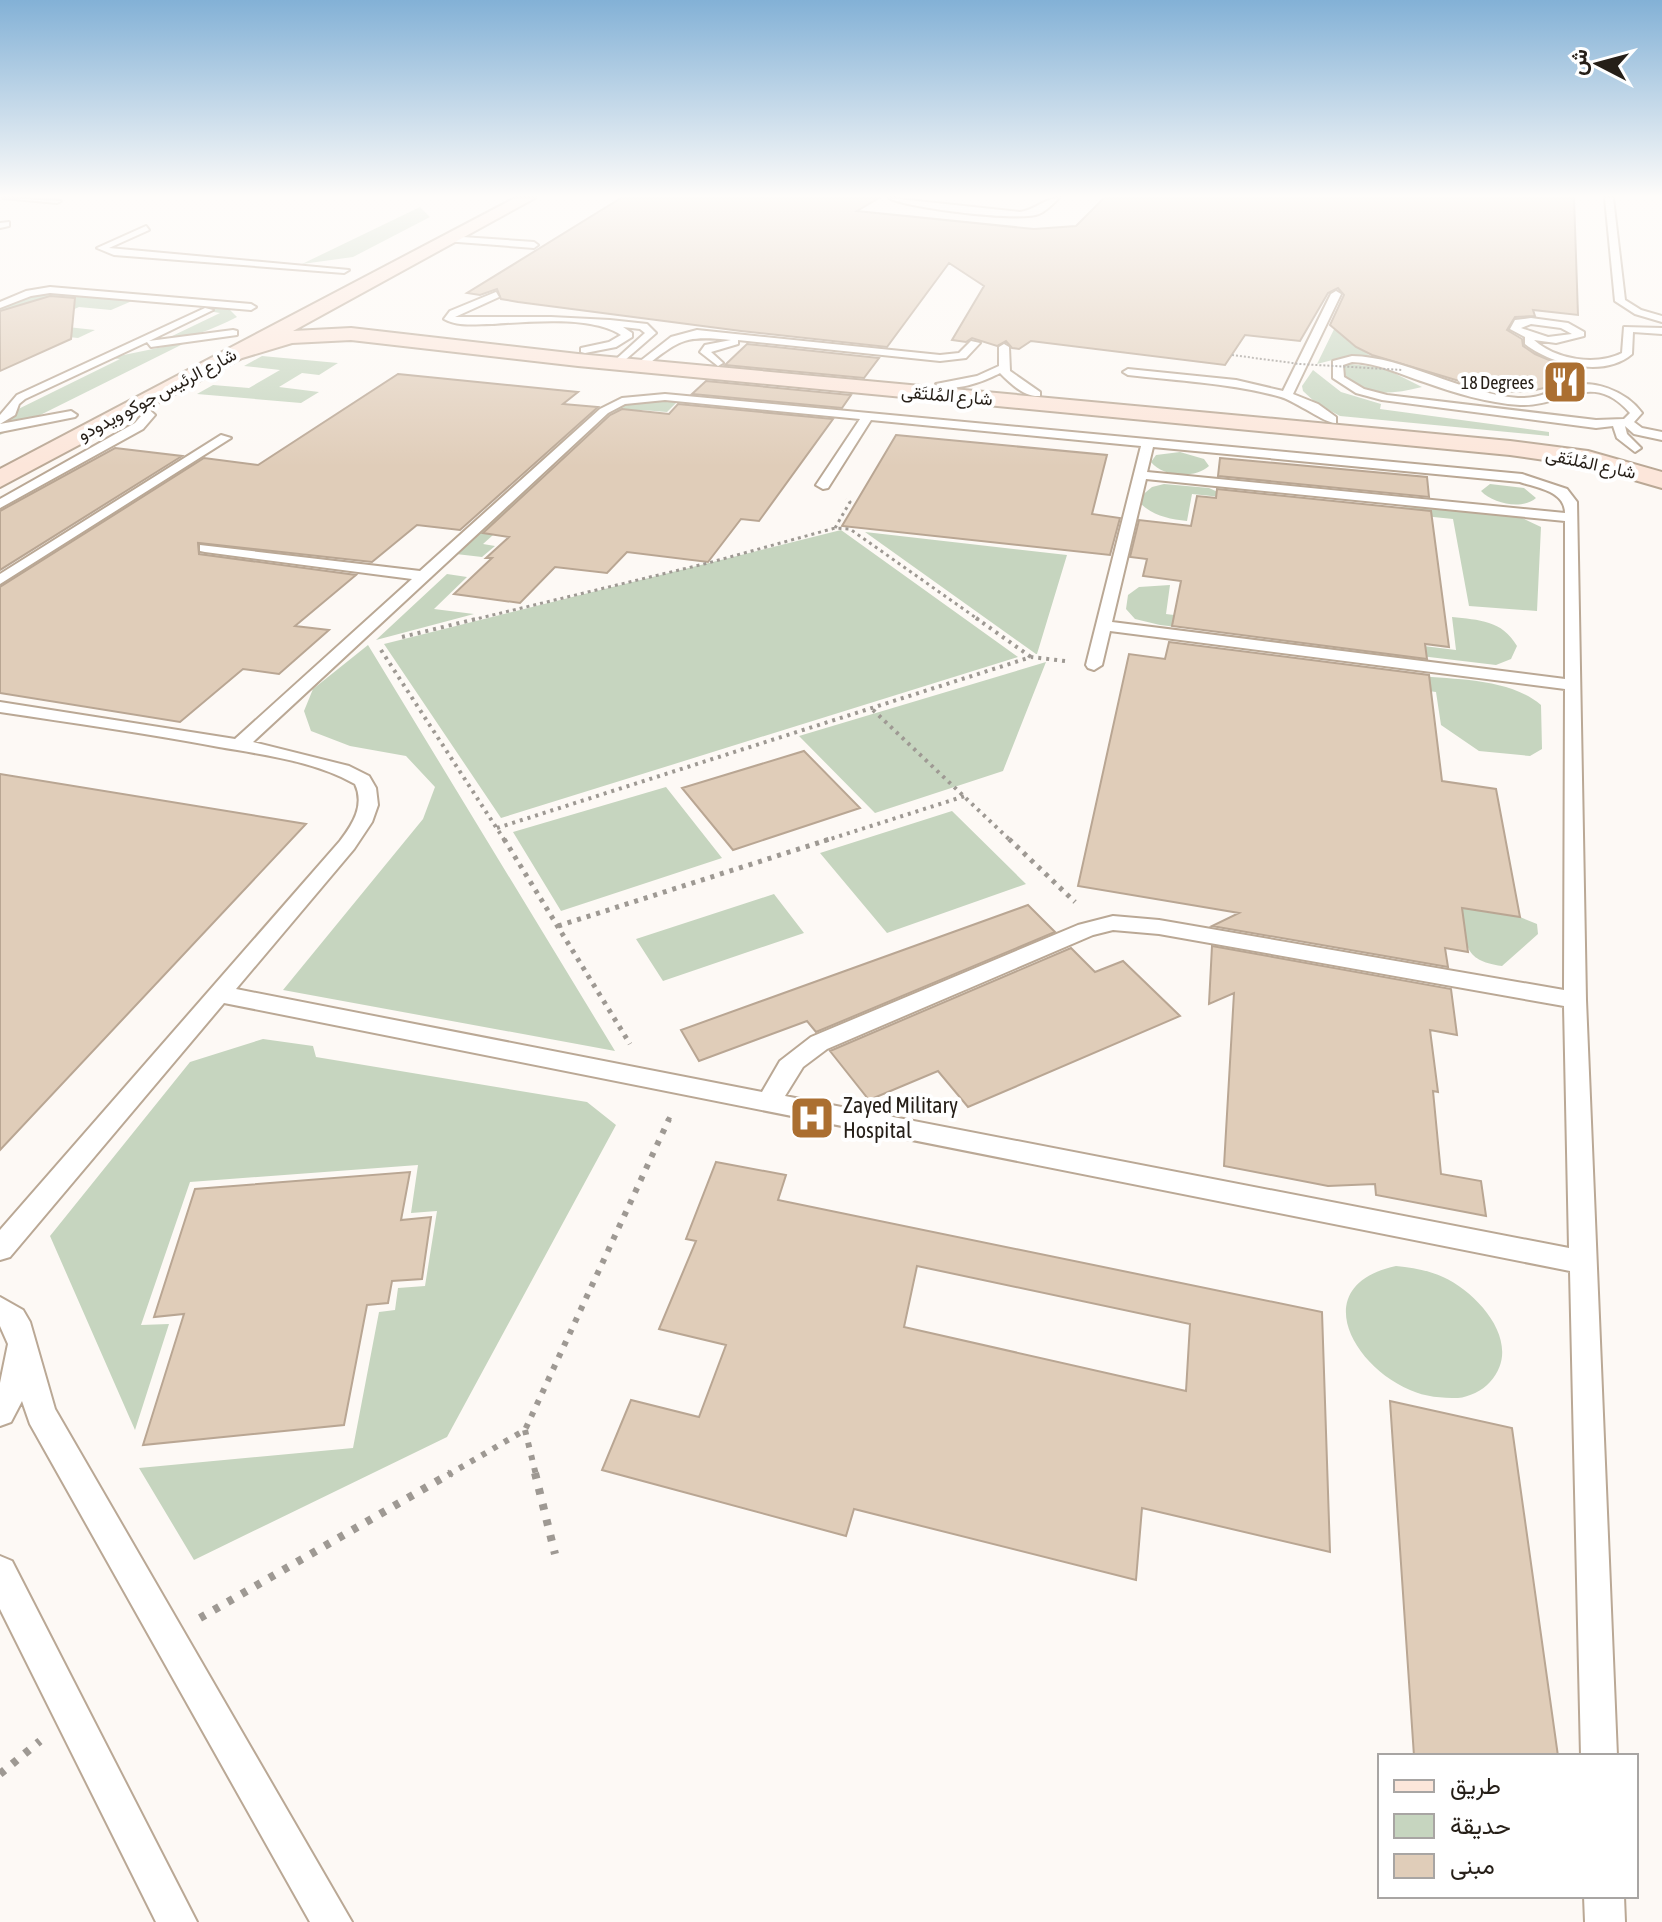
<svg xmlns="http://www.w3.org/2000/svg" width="1662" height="1922" font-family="'Asap Condensed',Vazirmatn,sans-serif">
	<rect width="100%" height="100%" fill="#fdf9f5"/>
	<!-- green -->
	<path fill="#c6d5bf" d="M420,207L430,217L353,257L302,264Z
		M38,293L132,301L111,310L79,307L40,324L95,330L78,338L0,330V308Z
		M215,308L229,309L237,317C208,332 180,342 147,339L168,338L220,313L208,311Z
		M1340,317L1349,342L1380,362L1344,357L1317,364Z
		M187,342L0,435V418L120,359L109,358Z
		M262,356L338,363L319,375L302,373L279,387L319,392L301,403L197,394L213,385L249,388L280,370L244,366Z
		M1351,364L1384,368L1422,387C1390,395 1359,398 1332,374L1335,368Z
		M1313,370L1341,392L1381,404L1380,409L1549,432V436L1340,416L1316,403L1303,391L1302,386Z
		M680,399L667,412L642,410L585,464L573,463L483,544L495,546L482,557L456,554L626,402Z
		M1180,452L1204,459L1209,466C1195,479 1163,477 1151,462L1156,455Z
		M1164,484L1209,488L1231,498L1192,494L1187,521C1169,519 1154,516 1141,504L1140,497L1152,487Z
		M1490,484L1524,488L1536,498C1523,510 1493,504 1481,491Z
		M1434,507L1520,517L1541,527L1537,611L1469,606L1453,519L1345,508Z
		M841,530L1018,657L501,818L384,644Z
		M865,532L1067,555L1037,654H1036Z
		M447,574L467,577L434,609L474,614L376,640Z
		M1170,585L1166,614L1456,650L1452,617C1479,620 1502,620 1517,646L1511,659L1496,665L1160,625L1135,619L1126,609L1128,595L1139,587Z
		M368,645L615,1051L283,990L423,819L435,787L406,756L350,746L311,731L304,711L313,689Z
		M1046,662L1003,771L875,813L799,736Z
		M1411,675C1452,680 1508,677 1541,705L1542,749L1530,756L1479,751L1441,725L1436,692L1412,689Z
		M666,787L722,858L561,911L513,832Z
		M952,811L1026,884L887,933L820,853Z
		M774,894L804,933L663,981L636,939Z
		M1462,908L1520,917L1537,924L1538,934L1502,966C1461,960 1467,944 1462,908Z
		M263,1039L313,1046L316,1057L587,1102L616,1125L447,1437L194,1560L139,1468L353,1448L379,1312L395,1310L398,1288L425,1286L437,1211L411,1213L418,1165L190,1182L141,1325L169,1324L135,1430L50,1236L190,1062Z
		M1396,1266C1413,1268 1428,1270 1443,1277C1480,1294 1524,1345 1490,1382C1482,1391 1469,1397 1458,1398C1442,1398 1425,1397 1410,1390C1351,1365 1308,1285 1396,1266Z"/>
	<!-- building -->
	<path fill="#e0cdb9" stroke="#b9a693" stroke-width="2" fill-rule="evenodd" d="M621,198H879L857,211L1034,229L1076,226L1104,198H1574L1578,315L1533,310L1535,316L1515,317L1507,330L1522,339L1523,346L1535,354L1561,365L1570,382L1531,391L1496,392L1372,355L1356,347L1330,325L1344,295L1338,288L1328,293L1300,341L1245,335L1225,365L1031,341L1019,349L1012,348L1006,341L997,346L972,338L966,342L952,340L984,286L949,263L887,347L741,331L518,302L501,299L497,289L480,295L467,293Z
		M50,296L75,298L71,339L0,371V311Z
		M747,344L879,358L864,378L725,365Z
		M398,374L578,392L563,404L598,407L460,530L417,525L372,562L198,543L199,554L356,575L295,626L329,630L279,674L243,669L180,722L0,693V587L204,458L258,465Z
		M706,381L851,395L842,408L692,394Z
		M678,404L833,419L759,521L741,519L708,562L627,552L607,573L555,567L520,603L454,594L492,558H486L509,537L483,533L610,415L622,409L669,414Z
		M896,435L1107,455L1092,514L1120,518L1110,555L842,526Z
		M115,448L182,456L0,570V511Z
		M1220,458L1427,477L1429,497L1218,476Z
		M1217,489L1431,511L1449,647L1425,644L1427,659L1172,626L1181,581L1143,576L1147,559L1130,557L1139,520L1191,526L1197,496L1216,498Z
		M1169,642L1429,675L1442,781L1496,789L1520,917L1462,908L1468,952L1445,948L1448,967L1212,926L1239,913L1078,886L1129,654L1165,659Z
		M804,751L860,808L733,850L682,788Z
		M0,774L306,824L0,1150Z
		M1028,905L1055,932L816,1032L807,1021L699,1061L681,1030Z
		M1212,946L1451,989L1457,1035L1430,1030L1438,1092L1433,1091L1441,1174L1481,1181L1486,1216L1376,1195L1375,1184L1328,1186L1224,1166L1234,993L1209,1004Z
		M1071,948L1095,972L1123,961L1180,1016L968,1107L938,1071L869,1100L830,1051Z
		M716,1162L786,1175L778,1200L1322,1312L1330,1552L1142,1508L1136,1580L854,1509L846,1536L602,1470L631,1400L699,1417L726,1345L659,1329L696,1241L686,1239ZM917,1266L1190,1324L1186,1391L904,1327Z
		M410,1172L401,1220L431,1217L422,1279L392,1281L388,1303L367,1305L344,1425L143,1445L184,1314L154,1317L195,1189Z
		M1390,1401L1512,1428L1558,1756H1414Z"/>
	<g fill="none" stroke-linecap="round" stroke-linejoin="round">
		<!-- lane casing -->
		<g stroke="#baa895" stroke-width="4">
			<path id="lane" d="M3,198L61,201L57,203Z
				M889,198L1020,212C1035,210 1045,198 1059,198C1054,203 1046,211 1039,214C1021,222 906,208 889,198Z
				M1605,198H1613L1625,300L1641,310L1662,316V322L1635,314L1615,301Z
				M9,222V226L0,228V223Z
				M146,226L149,230L109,248L349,270L344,273L114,255L97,248Z
				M448,236L534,242L538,245L534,248L445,241Z
				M50,287L251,304L256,307L251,310L50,293L31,296L0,308V302L26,291Z
				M1336,291L1341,294L1293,394L1318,404L1336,417V423C1326,424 1297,402 1281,397C1231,383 1179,381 1128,375L1123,372L1128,369L1236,380L1283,391L1331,294Z
				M496,292L499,297L455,317H551L610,320L647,324L656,333L617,367L612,364L613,362L645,333L640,329L623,327L632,333V337L616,347L585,353L581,352V348L609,342L621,335C592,315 527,322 492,324C476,324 458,327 444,319L450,311Z
				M205,308L213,310L149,341L233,330L237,331V335L151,347L147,342L25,399L19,404L15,415L0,424V415L17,395Z
				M1531,318L1568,323L1584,332V336L1556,343L1534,340C1556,360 1596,366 1622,353L1624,327L1662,328V334L1633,332L1632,354C1604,378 1552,365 1525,344V337L1510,329L1515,320ZM1531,324L1561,328L1572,334L1548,337L1521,328Z
				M697,330L940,355L959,353L971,341L980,343L966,358L940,361L738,340V344L711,352L723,363L718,366L700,352L705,345L731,340C683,335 680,340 643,368L634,366L671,337Z
				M1004,344L1009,347L1010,371L1040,392V396C1024,397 1011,384 1000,373C985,381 952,394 936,384L977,376L999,366V347Z
				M1352,356C1406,357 1459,393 1518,398C1538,399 1548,392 1565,387C1592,378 1626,391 1642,413L1634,422L1642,428L1662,432V440L1634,434L1625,426L1627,434L1641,448L1635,452L1617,438L1613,426L1596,428L1382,400L1356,393L1333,378V361ZM1352,362C1378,363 1400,374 1424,382C1455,393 1487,403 1520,405C1563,407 1592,369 1630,413L1624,419L1596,420L1387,395L1364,389L1344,377L1343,365Z
				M665,394L1522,474L1567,489L1577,502L1586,1000L1617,1756H1581L1570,1271L224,1003L10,1257L0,1260V1230L340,841C353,824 365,805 355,784C314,761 265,755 219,747C146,733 73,723 0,712V702L235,739L412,579L205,552L200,551V545L420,571L600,409L622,398ZM665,400L860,419L816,485L823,489L828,488L871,420L1141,446L1086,665L1088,668L1094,670L1102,665L1110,631L1565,689L1564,990L1159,920L1113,916L1078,925L811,1037L780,1061L762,1092L236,989L354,849L372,822L378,805L376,788L369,776L349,766L253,742L608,413L625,404ZM1153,447L1520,482C1537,488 1565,491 1565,513L1147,472ZM1146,479L1565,521V679L1112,622ZM1113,930L1159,934L1564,1006L1569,1248L785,1096L803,1067L827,1049L1093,935Z
				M134,403H142L155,415L143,429L0,508V499L135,423L142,415L132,405Z
				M71,411L77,415L75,417L0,432V424Z
				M221,435L231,438L0,584V574Z
				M0,1297L23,1310L30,1322L55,1409L352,1922H310L30,1424L22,1401L11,1422L0,1426V1383L8,1344L0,1326Z
				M0,1556L12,1561L197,1922H156L0,1609Z
				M1584,1896H1624L1625,1922H1585Z"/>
		</g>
		<!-- secondary casing -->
		<g stroke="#baa895" stroke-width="4">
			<path id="secondary" d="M515,198H535L293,331L351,328L578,354L1510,441L1588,451L1662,472V488L1586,466L1510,455L578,366L351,340L292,343L242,358L0,487V469Z"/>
		</g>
		<!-- path-far4 -->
		<path stroke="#9e9993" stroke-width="3" stroke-dasharray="3 4" stroke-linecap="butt" d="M835,528L850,502L846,499
			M472,620L708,563L835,528L850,529L979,620"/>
		<!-- path-far3 -->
		<path stroke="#9e9993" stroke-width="4" stroke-dasharray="3 5" stroke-linecap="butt" d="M976,618L1031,657
			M402,637L480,618
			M381,650L505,841
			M873,710L1011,841
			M497,828L1031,657L1065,661
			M824,841L965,796"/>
		<!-- path-far2 -->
		<path stroke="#9e9993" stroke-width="5" stroke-dasharray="4 6" stroke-linecap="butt" d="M504,839L630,1044
			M1009,839L1075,902
			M558,926L830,839
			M668,1121L672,1112"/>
		<!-- path-far1 -->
		<path stroke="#9e9993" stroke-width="6" stroke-dasharray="5 8" stroke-linecap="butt" d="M525,1430L536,1475
			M448,1475L525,1430L669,1119"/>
		<!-- path -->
		<path stroke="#9e9993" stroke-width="8" stroke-dasharray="6 10" stroke-linecap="butt" d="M535,1473L555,1554
			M200,1618L451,1473
			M0,1774L40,1741"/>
		<!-- lane -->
		<use href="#lane" fill="#fff" fill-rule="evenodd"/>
		<!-- secondary -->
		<use href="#secondary" fill="#fce6da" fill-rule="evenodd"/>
		<!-- path-bridge -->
		<path stroke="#9e9993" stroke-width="2" stroke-dasharray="2 2" stroke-linecap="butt" d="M1232,355L1300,364L1403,370"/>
	</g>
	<!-- sky -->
	<linearGradient id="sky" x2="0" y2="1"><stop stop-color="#83b1d6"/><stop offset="0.42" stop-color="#fefcfa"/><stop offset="1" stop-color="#fefcfa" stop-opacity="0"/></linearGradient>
	<rect width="1662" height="467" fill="url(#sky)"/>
	<!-- icons -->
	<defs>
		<g id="restaurant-square" transform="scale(2.3)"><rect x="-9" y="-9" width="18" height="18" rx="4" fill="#ab6f31" stroke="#fff"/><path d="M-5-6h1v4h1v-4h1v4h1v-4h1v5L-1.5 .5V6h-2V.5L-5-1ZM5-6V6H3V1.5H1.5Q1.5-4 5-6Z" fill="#fff"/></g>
		<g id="hospital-square" transform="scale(2.3)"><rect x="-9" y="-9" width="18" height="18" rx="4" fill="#ab6f31" stroke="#fff"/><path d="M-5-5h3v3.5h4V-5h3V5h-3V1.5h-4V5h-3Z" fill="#fff"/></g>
	</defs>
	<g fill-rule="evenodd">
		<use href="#restaurant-square" x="1565" y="382"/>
		<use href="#hospital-square" x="812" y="1118"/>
	</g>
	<g text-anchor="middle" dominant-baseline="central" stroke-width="8" stroke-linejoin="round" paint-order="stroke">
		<!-- far-poi labels -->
		<g font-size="18" fill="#261f18" stroke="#fff" text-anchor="end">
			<text x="1534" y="382">18 Degrees</text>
		</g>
		<!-- far-street labels -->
		<g font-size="18" fill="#261f18" stroke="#fff">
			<text transform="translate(157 394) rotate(-28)">شارع الرئيس جوكو ويدودو</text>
			<text transform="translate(947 395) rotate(5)">شارع المُلتَقى</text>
			<text transform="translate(1591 463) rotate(12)">شارع المُلتَقى</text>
		</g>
		<!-- poi labels -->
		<g font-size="22" fill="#261f18" stroke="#fff" text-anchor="start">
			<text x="843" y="1105">Zayed Military<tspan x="843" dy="25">Hospital</tspan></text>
		</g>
	</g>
	<!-- legend -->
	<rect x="1378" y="1754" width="260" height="144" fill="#ffffff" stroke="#a8a5a3" stroke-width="2"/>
	<rect x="1394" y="1780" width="40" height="12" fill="#fce6da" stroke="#a8a5a3" stroke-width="2"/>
	<text x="1450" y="1794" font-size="24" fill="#261f18">طريق</text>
	<rect x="1394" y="1814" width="40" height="24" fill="#c6d5bf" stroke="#a8a5a3" stroke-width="2"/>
	<text x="1450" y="1834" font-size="24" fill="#261f18">حديقة</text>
	<rect x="1394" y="1854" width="40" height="24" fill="#e0cdb9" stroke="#a8a5a3" stroke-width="2"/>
	<text x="1450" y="1874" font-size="24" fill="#261f18">مبنى</text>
	<!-- north arrow -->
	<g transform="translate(1598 64) rotate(276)" stroke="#ffffff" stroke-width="6" paint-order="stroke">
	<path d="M0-6L14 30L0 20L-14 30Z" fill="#261f18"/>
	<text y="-12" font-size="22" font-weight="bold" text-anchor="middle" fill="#261f18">ش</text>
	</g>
</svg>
